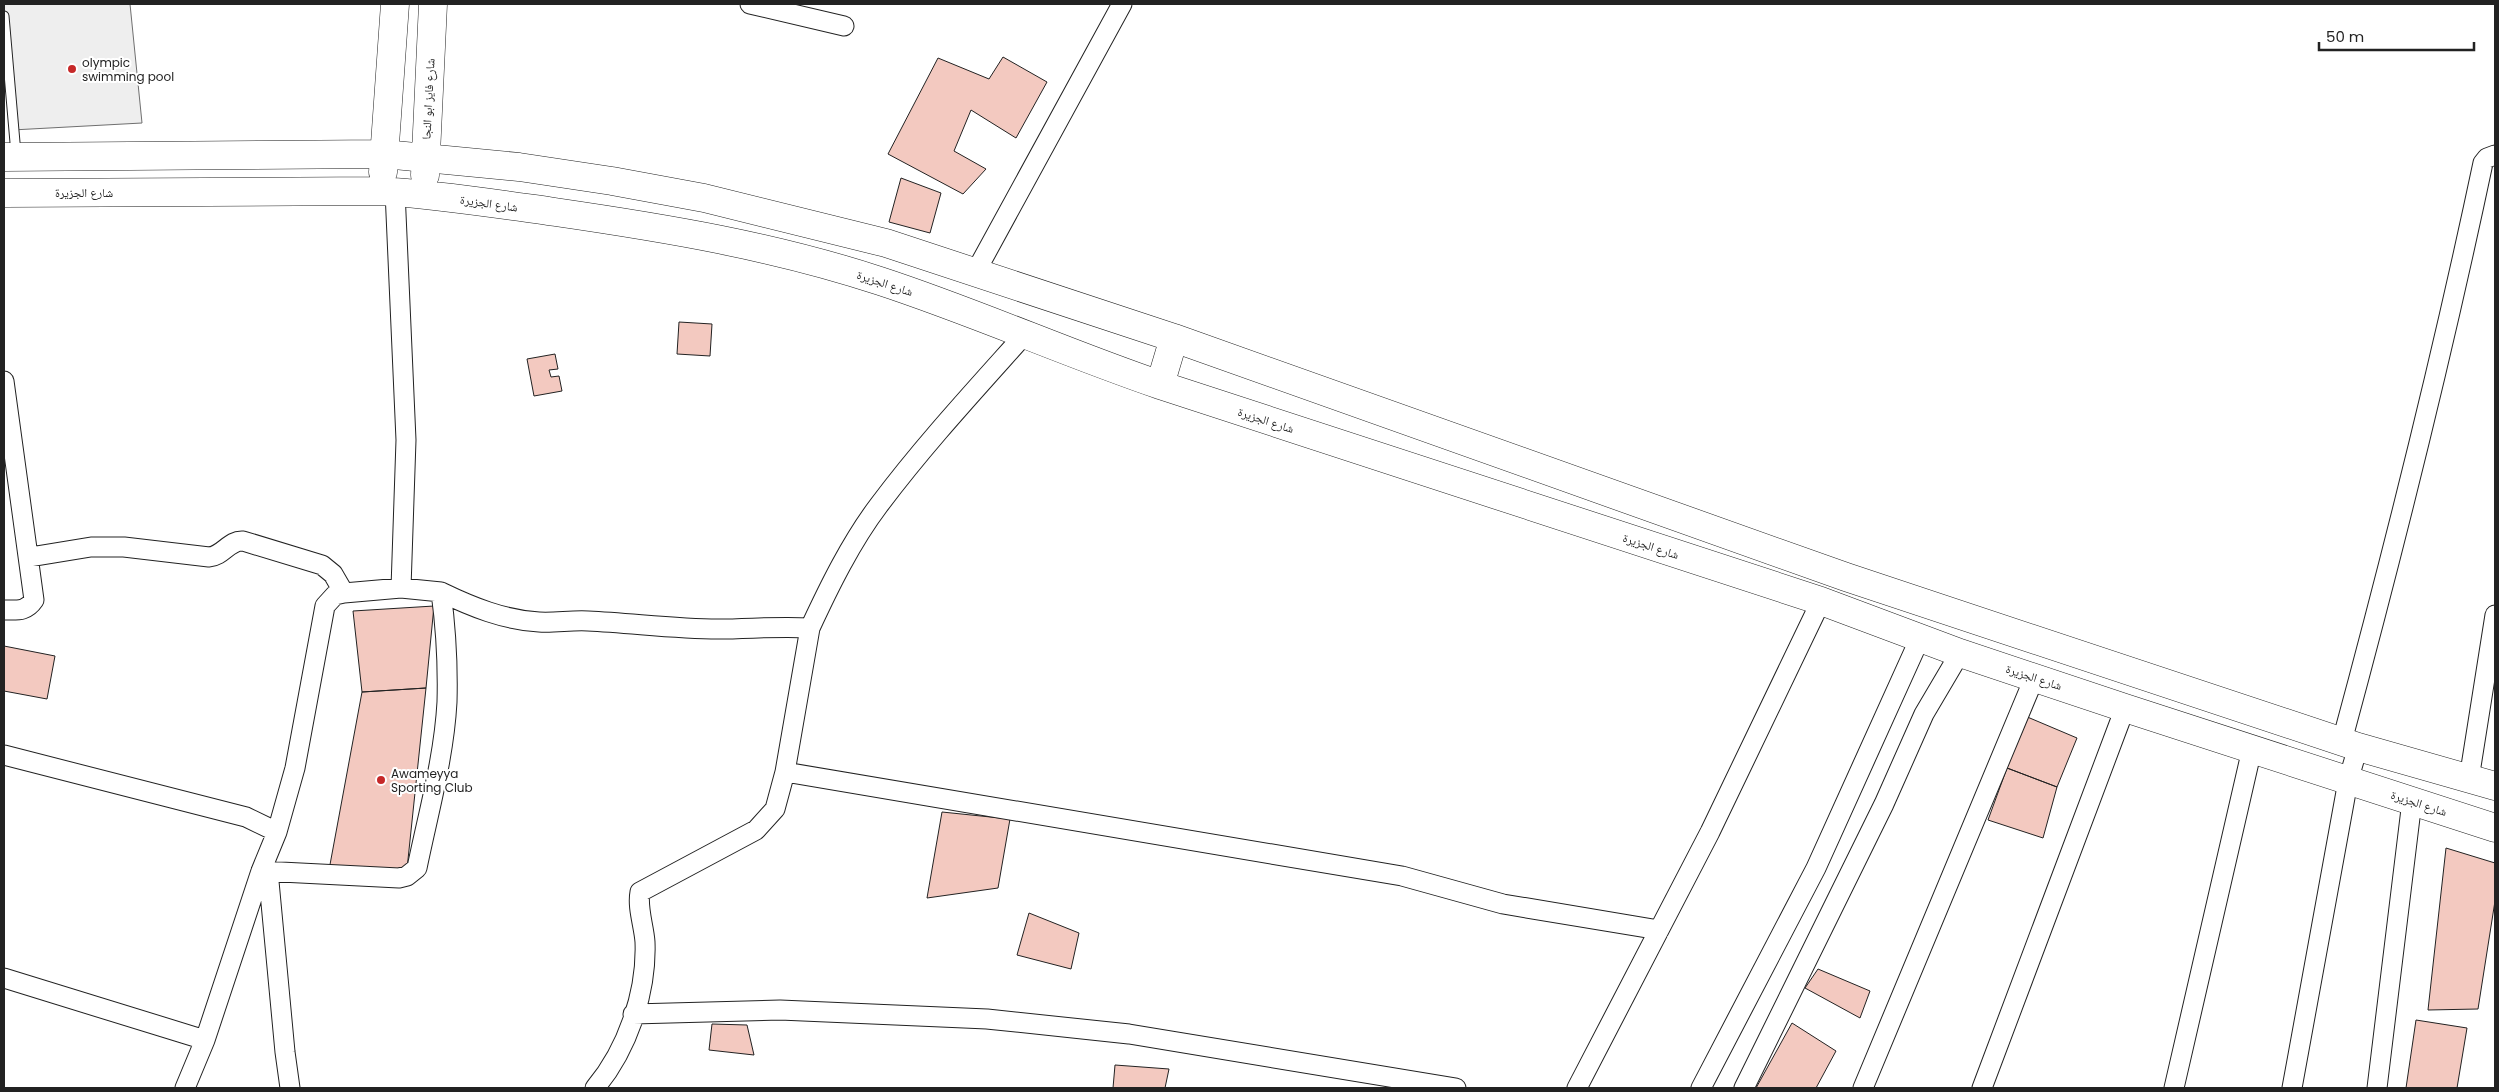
<svg xmlns="http://www.w3.org/2000/svg" width="2499" height="1092" font-family="Poppins,'Noto Naskh Arabic',sans-serif">
	<rect width="100%" height="100%" fill="#fff"/>
	<!-- green -->
	<path fill="#eee" stroke="#6f6f6f" d="M4,4H130L142,123L12,130Z"/>
	<!-- building -->
	<path fill="#f3c9c0" stroke="#222" d="M1003,57L1047,82L1016,138L971,110L954,151L986,169L963,194L888,154L938,58L989,79Z
		M901,178L941,193L930,233L889,222Z
		M679,322L712,324L710,356L677,354Z
		M555,354L558,369L549,370L551,377L559,376L562,391L534,396L527,359Z
		M434,606L426,688L362,692L353,611Z
		M4,646L55,656L47,699L4,691Z
		M426,688L407,869L329,870L362,692Z
		M2025,716L2077,738L2057,787L2007,768Z
		M2007,768L2057,787L2043,838L1988,820Z
		M942,812L1010,819L998,888L927,898Z
		M2446,848L2495,863V901L2478,1009L2428,1010Z
		M1029,913L1079,933L1071,969L1017,955Z
		M1818,969L1870,991L1860,1018L1805,988Z
		M2416,1020L2467,1028L2457,1088H2406Z
		M1792,1023L1836,1051L1816,1088H1756Z
		M712,1024L747,1025L754,1055L709,1050Z
		M1115,1065L1169,1069L1165,1088H1113Z"/>
	<g fill="none" stroke-linecap="round" stroke-linejoin="round">
		<!-- service casing -->
		<g stroke="#222" stroke-width="11">
			<path id="service" d="M4,16L16,154"/>
		</g>
		<!-- minor casing -->
		<g stroke="#222" stroke-width="21">
			<path id="minor" d="M750,4L844,26
				M395,191L406,440L401,588
				M975,273L1122,4
				M4,381L34,600C26,612 17,610 4,610
				M30,557L91,547H124L209,557C223,556 229,540 243,541L322,565L333,574L344,593
				M441,592C472,607 504,620 539,622C555,623 572,620 588,621C632,623 675,629 718,629C749,629 779,626 810,628C829,587 851,542 879,505C924,445 975,390 1025,334
				M2342,741C2394,549 2442,357 2483,163L2487,158L2495,155
				M4,755L246,817L277,832
				M785,772L1402,876L1503,904L1659,930
				M2469,779L2495,615
				M268,871L285,1052L290,1088
				M4,978L205,1040
				M633,1014L780,1010L987,1019L1129,1034L1456,1088
				M185,1088L205,1040L261,871L277,832L295,768L325,606L335,595L344,593L401,588L441,592C446,629 448,665 447,702C444,758 428,814 417,868L407,876L399,878L261,871
				M595,1088C627,1050 647,993 645,942C644,926 637,908 640,892L756,830L775,809L785,772L810,628
				M1577,1088L1710,832L1821,601
				M1701,1088L1816,868L1920,638
				M1744,1088L1884,804L1924,714L1960,653
				M1863,1088L2035,676
				M1982,1088L2125,708
				M2174,1088L2252,749
				M2292,1088L2348,781L2358,747
				M2377,1088L2412,801"/>
		</g>
		<!-- primary casing -->
		<g stroke="#222" stroke-width="29">
			<path id="primary" d="M4,157L384,154L519,167L612,181L704,198L886,243L1174,338L1846,577L2358,747L2495,786
				M383,172L395,4
				M425,175L433,4
				M4,193L382,191C440,195 498,204 555,212C665,228 774,246 880,281C975,312 1066,353 1160,385L1821,601L1960,653L2125,708L2495,828
				M1160,385L1174,338"/>
		</g>
		<!-- service -->
		<use href="#service" stroke="#fff" stroke-width="9"/>
		<!-- minor -->
		<use href="#minor" stroke="#fff" stroke-width="19"/>
		<!-- primary -->
		<use href="#primary" stroke="#fff" stroke-width="28"/>
	</g>
	<!-- markers -->
	<g fill="#c62828" stroke="#fff" stroke-width="2">
		<circle cx="72" cy="69" r="5"/>
		<circle cx="381" cy="780" r="5"/>
	</g>
	<g text-anchor="middle" dominant-baseline="central" stroke-width="4" stroke-linejoin="round" paint-order="stroke">
		<!-- poi labels -->
		<g font-size="12" fill="#222" stroke="#fff" text-anchor="start">
			<text x="82" y="62">olympic<tspan x="82" dy="14">swimming pool</tspan></text>
			<text x="391" y="773">Awameyya<tspan x="391" dy="14">Sporting Club</tspan></text>
		</g>
		<!-- street labels -->
		<g font-size="12" fill="#222" stroke="#fff">
			<text transform="translate(428 99) rotate(-87)">شارع فايز ابو النجا</text>
			<text x="84" y="192">شارع الجزيرة</text>
			<text transform="translate(489 203) rotate(8)">شارع الجزيرة</text>
			<text transform="translate(885 283) rotate(18)">شارع الجزيرة</text>
			<text transform="translate(1266 420) rotate(18)">شارع الجزيرة</text>
			<text transform="translate(1651 546) rotate(18)">شارع الجزيرة</text>
			<text transform="translate(2034 677) rotate(18)">شارع الجزيرة</text>
			<text transform="translate(2419 803) rotate(18)">شارع الجزيرة</text>
		</g>
	</g>
	<!-- border -->
	<rect width="2499" height="1092" fill="none" stroke="#222222" stroke-width="10"/>
	<!-- scale -->
	<path d="M2319 42v8h155v-8" fill="none" stroke="#222222" stroke-width="2.5"/>
	<text x="2326" y="42" font-size="15" fill="#222222" stroke="#ffffff" stroke-width="4" paint-order="stroke">50 m</text>
</svg>
